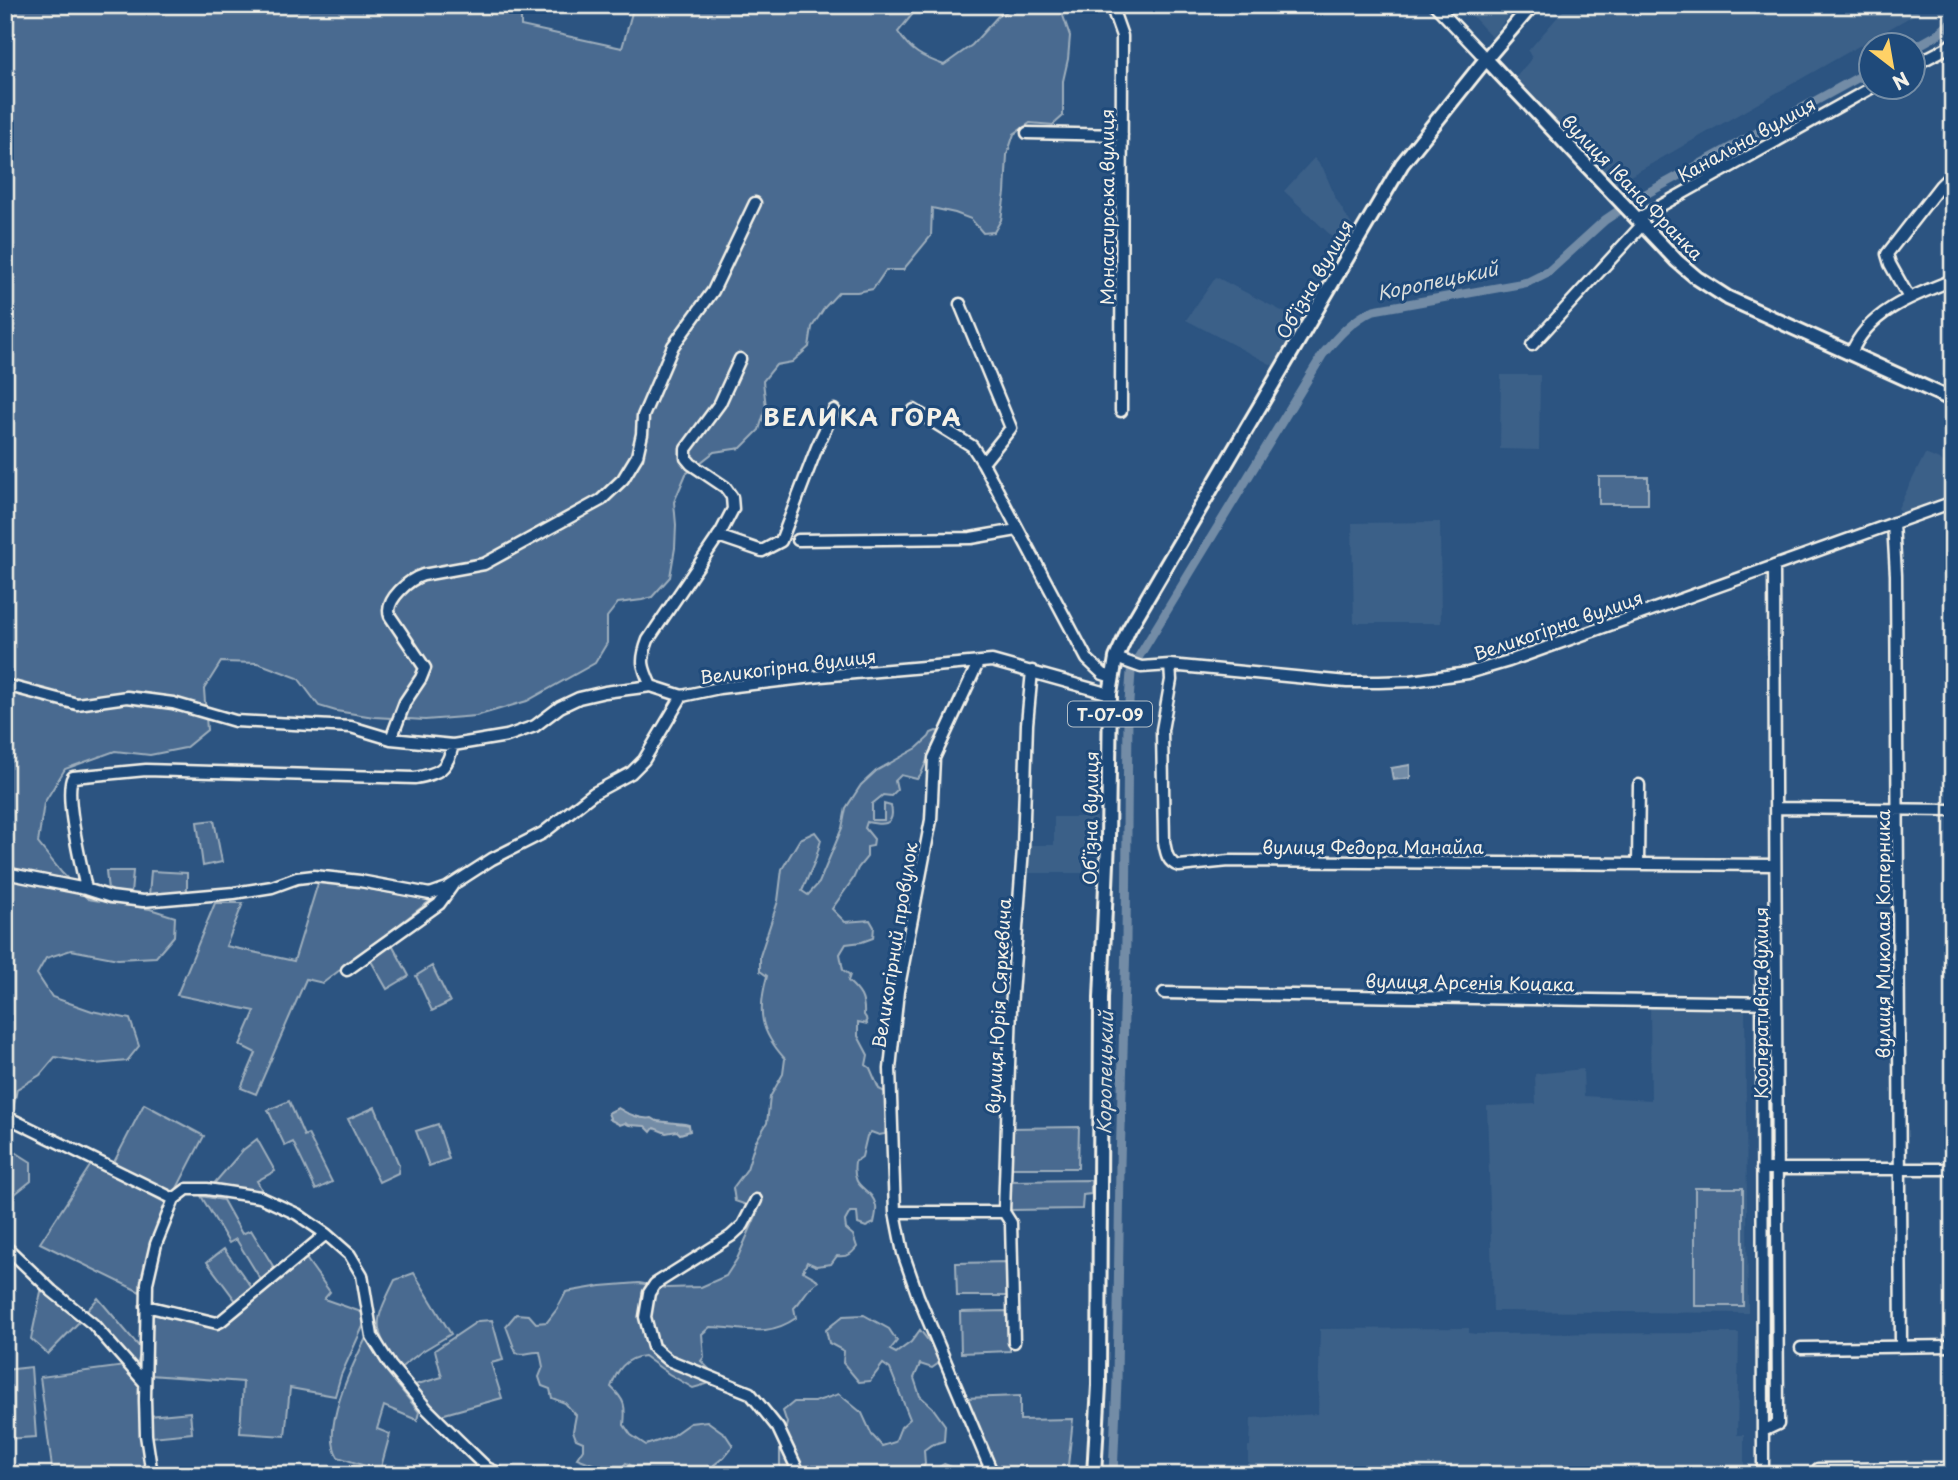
<svg xmlns="http://www.w3.org/2000/svg" width="1958" height="1480" font-family="'Playpen Sans',sans-serif">
	<rect width="100%" height="100%" fill="#2c5481"/>
	<filter id="ink" filterUnits="userSpaceOnUse"><feTurbulence type="fractalNoise" baseFrequency=".0143" numOctaves="2"/><feDisplacementMap in="SourceGraphic" scale="14" xChannelSelector="R" yChannelSelector="G"/><feConvolveMatrix kernelMatrix="1 2 1 2 8 2 1 2 1" color-interpolation-filters="sRGB"/></filter>
	<g filter="url(#ink)">
		<!-- built -->
		<path fill="#3b6088" d="M1462,5H1517L1492,37Z
			M1568,5H1921L1917,13L1616,184L1516,77L1532,58L1528,51Z
			M1314,158L1323,168L1336,199L1353,227L1340,244L1284,191Z
			M1216,277L1299,320L1274,366L1186,320Z
			M1501,375H1540L1539,450L1500,449Z
			M1925,454L1944,462L1953,489V494L1900,513L1898,508Z
			M1440,522L1441,623H1354L1352,523Z
			M1054,817H1097L1098,853L1084,854L1083,873H1026V845H1054Z
			M1650,1006H1745L1748,1313L1493,1311L1487,1106L1536,1104L1535,1074L1583,1069L1584,1096L1651,1100Z
			M1469,1328V1333L1476,1334L1739,1333L1737,1435H1744V1472H1737V1475H1248V1446H1250L1251,1418L1318,1414L1320,1329Z"/>
		<!-- green -->
		<path fill="#496b90" stroke="#9eaebc" stroke-width="2" d="M5,5H521V26L622,48L633,9L632,5H920L898,32C911,52 922,57 944,65L972,45L998,16L1019,5H1051L1061,10L1070,36L1068,59L1063,81V116L1053,125L1030,123L1014,134L1007,155L1005,193L1001,220L994,232L983,233L971,219L955,213L932,208L931,236L903,270H886L873,289L857,292H839L825,307L812,327L809,347L792,362L776,365L763,381L766,407L759,430L741,448L714,452L686,474L674,502L676,525L675,548L670,577L652,597L642,600L618,603L607,617V643L595,663L527,701L476,716L425,720L374,717L336,711L319,706L298,678L258,663L221,662L204,689L207,730L185,748L150,755L115,751L65,769L44,803L38,843L62,873L88,899L150,909L175,917L174,936L156,957L118,959L71,950L46,958L37,974L52,997L92,1011L130,1019L139,1046L127,1061L95,1064L55,1057L40,1075L17,1089L9,1129V1148L31,1162V1181L5,1202Z
			M1648,477V504H1599V477Z
			M936,731L942,732L932,749L921,774L917,779L901,775L895,781L897,790L891,796L883,795L872,804V820H884V804L891,806C896,827 881,825 867,822L865,828L874,839L873,846L867,847V857L858,868L853,879L832,909L845,922L870,920L874,927L873,938L862,942L846,944L840,954L843,970L850,975L848,981C860,992 865,998 864,1015L866,1018L867,1024L858,1022V1036L868,1055L866,1065L870,1068L879,1089L885,1092C889,1106 888,1119 885,1134L879,1135L871,1132L867,1136L862,1157L855,1162C851,1192 871,1185 876,1206C877,1210 875,1218 874,1223L866,1227L858,1224L857,1212H850L845,1221L846,1229L853,1235L857,1247C851,1255 847,1257 837,1256L831,1264L816,1266L807,1262L803,1271L815,1278L818,1282C804,1290 805,1298 794,1308L796,1318C766,1339 742,1327 710,1327L702,1334L704,1357L701,1361L711,1371L707,1384L693,1388L669,1374L644,1356C625,1358 617,1370 611,1387C625,1400 626,1406 624,1425L631,1435L646,1445L670,1437L690,1423L707,1421L725,1434L733,1446L724,1457L714,1465L716,1475H641V1470L626,1463L615,1475H589L593,1464L577,1458L583,1449V1442L576,1439L573,1431L576,1415L565,1403L552,1398L550,1389L542,1386L539,1377L543,1367L540,1352C531,1351 524,1356 516,1353L506,1326L516,1314L529,1315L536,1323L547,1322L557,1309L566,1292L601,1286L639,1283L667,1288L701,1287L726,1276L737,1259L756,1216L747,1205L735,1201L733,1188L747,1169L755,1143L767,1123L770,1097L783,1074L785,1059C760,1031 757,1013 767,976L760,971V956L778,901L782,869L800,839L815,832L821,840L815,861L802,891L808,895L819,883L842,828L846,808L861,785L876,771L917,748L929,737L931,733Z
			M214,820L222,862L203,866L197,822Z
			M106,871H133L131,894L108,890Z
			M151,871L187,873V893L149,896Z
			M319,880L431,900L323,983L306,979L256,1094L241,1088L256,1053L240,1045L255,1011L177,995L215,903H243L226,946L294,961Z
			M392,944L409,976L387,989L371,961Z
			M432,966L450,1002L432,1011L416,976Z
			M289,1101L304,1136L308,1134L332,1182L316,1190L293,1142L285,1146L268,1110Z
			M144,1104L204,1136L174,1194L112,1166Z
			M375,1107L399,1165L398,1173L379,1182L348,1119Z
			M438,1124L449,1159L429,1166L416,1131Z
			M1079,1127L1078,1168H1009L1010,1128Z
			M257,1139L275,1171L257,1181L264,1194L211,1187L243,1150Z
			M92,1163L166,1203L148,1252L140,1292L40,1243Z
			M1091,1180V1194L1083,1195L1082,1209L1010,1210V1181Z
			M1695,1188H1743V1306H1695Z
			M201,1196L223,1200L242,1234L251,1230L276,1271L261,1280L236,1239L229,1243Z
			M224,1249L252,1288L236,1301L207,1262Z
			M305,1257L330,1292L324,1299L364,1313L365,1322L341,1375L335,1396L290,1388L285,1436L240,1433L243,1382L150,1375L153,1310L218,1326Z
			M1010,1262V1296H957L956,1263Z
			M414,1273L451,1334L421,1352L399,1369C372,1326 373,1325 395,1280Z
			M42,1287L80,1321L48,1354L31,1339Z
			M98,1298L142,1350L136,1367L86,1312Z
			M1009,1311L1010,1351L961,1353L960,1312Z
			M864,1315L889,1329L897,1341L890,1350L896,1353L911,1342L920,1330L937,1352L939,1363L932,1368L920,1364L914,1378L920,1396L932,1407L945,1425L944,1441L931,1445L924,1450L925,1464L919,1475H773L780,1469V1450L787,1423L783,1411L794,1402H814L839,1394L862,1413L872,1435L882,1446L895,1442L901,1427L910,1419L890,1369L883,1364L870,1381L859,1382L843,1363L844,1351L829,1343L826,1330L843,1316Z
			M492,1320L503,1360L491,1363L502,1398L437,1416L411,1386L442,1377L435,1350L478,1321Z
			M366,1338L387,1372L419,1412L417,1420L384,1406L377,1429L390,1434L380,1471L338,1457C320,1430 353,1364 366,1338Z
			M125,1366L139,1382L140,1423L147,1473L53,1475L40,1377Z
			M31,1367L36,1437L5,1439V1370Z
			M1020,1396V1420L1073,1419L1067,1475H996L964,1398Z
			M190,1412L192,1433L152,1437L149,1416Z
			M944,1464L957,1469L961,1475H931L934,1470Z"/>
		<!-- water -->
		<path fill="#738ca6" stroke="#a7b4c0" stroke-width="2" d="M1410,765V778L1393,780L1391,768Z
			M618,1108C627,1114 642,1120 652,1118L657,1121L685,1124L689,1125L690,1131L680,1134L677,1131L666,1133L654,1128L651,1132L645,1126L629,1125L625,1123L620,1125L609,1119L610,1118L608,1113Z"/>
		<g fill="none" stroke-linecap="round" stroke-linejoin="round">
			<!-- canal -->
			<path stroke="#738ca6" stroke-width="9" d="M1912,49L1937,35L1953,21
				M1138,658L1323,354C1338,336 1352,320 1374,310L1519,284L1528,282L1548,272L1605,220L1633,201L1870,71
				M1113,1475L1117,1381L1120,1165L1126,941L1128,717L1131,672"/>
			<!-- minor casing -->
			<g stroke="#f4f1e8" stroke-width="15">
				<path id="minor" d="M1111,5L1122,36L1121,411
					M1435,5L1486,59
					M1912,66L1945,49L1953,43
					M1027,133L1122,135
					M1637,219L1871,88
					M1909,298L1890,264L1887,254L1940,186L1953,173
					M960,304L1011,428L983,463
					M1532,345L1642,225
					M1851,354C1867,312 1914,295 1953,280
					M914,410L972,446L983,463L1087,659L1103,674L1112,677
					M1893,523L1896,575L1901,1346
					M718,536L762,551L781,541L817,447L834,410
					M798,540L971,538L1017,530
					M1116,658L1141,667L1170,665L1347,682H1379L1411,681L1468,673L1509,661L1953,502
					M978,663L934,758L931,820L898,991L890,1069L895,1212L903,1253L918,1296L993,1475
					M1170,665L1171,680L1162,730L1164,841C1166,853 1167,862 1179,866L1229,861L1775,865
					M5,685L77,704L127,697L173,703L235,721L351,727L391,739L453,745L507,736L535,726L560,707L579,698L605,692L651,686L682,696
					M651,686C642,666 640,661 648,640L721,532L733,509L732,497L725,487L691,464L686,458V449L720,403L740,359
					M391,739L405,702L421,678L425,668L390,616C384,600 410,579 423,575L484,564L601,500L623,479L637,456L642,434L643,416L673,346L713,291L755,203
					M1775,808L1953,810
					M1638,864L1639,785
					M5,873L86,889L111,897L143,901L234,893L272,887L297,878L314,876L360,881L430,894L447,888L492,859L543,833L594,793L631,773L644,760L682,696L719,688L821,676L992,661L1110,694
					M86,889C82,868 63,793 73,777L146,770L415,778C440,773 447,770 453,745
					M1762,943L1763,1475
					M347,970L439,904L452,886
					M1164,993L1776,1003
					M5,1116L174,1199
					M1762,1169H1953
					M756,1200L743,1225L731,1236L655,1284L649,1293L645,1317L653,1347L668,1360L750,1393L778,1428L800,1475
					M895,1212H1004
					M5,1246L52,1291L93,1324L145,1383
					M146,1306L217,1323L221,1321L326,1234
					M1014,1342L1011,1223L1004,1212L1011,1007L1023,849L1027,724L1032,671
					M1801,1348L1953,1346
					M1763,1431L1778,1424L1774,566
					M1818,1469L1953,1468
					M152,1475L146,1435L145,1400L147,1283L156,1244L174,1199L187,1189H207L260,1197L297,1214L326,1234L350,1255L362,1275L372,1336L390,1365L427,1409L457,1439L487,1468L503,1475"/>
			</g>
			<!-- major casing -->
			<g stroke="#f4f1e8" stroke-width="18">
				<path id="major" d="M1486,59L1677,261L1697,278L1728,298L1953,400
					M1094,1475L1099,1385L1101,998L1108,841L1110,694L1116,658L1129,629L1402,164L1486,59L1532,5"/>
			</g>
			<!-- minor -->
			<use href="#minor" stroke="#1f4a7a" stroke-width="10"/>
			<!-- major -->
			<use href="#major" stroke="#1f4a7a" stroke-width="12"/>
		</g>
	</g>
	<g text-anchor="middle" dominant-baseline="central" stroke-width="6" stroke-linejoin="round" paint-order="stroke">
		<!-- shield labels -->
		<rect fill="#1f4a7a" stroke="#b4bfc7" stroke-width="2" x="1068" y="701.5" width="84" height="25" rx="5"/>
		<g font-size="16" font-weight="bold" fill="#f4f1e8">
			<text x="1110" y="714">Т-07-09</text>
		</g>
		<!-- street labels -->
		<g font-size="18" fill="#f4f1e8" stroke="#1f4a7a">
			<text transform="translate(1746 139) rotate(-29)">Канальна вулиця</text>
			<text transform="translate(1633 187) rotate(46)">вулиця Івана Франка</text>
			<text transform="translate(1106 207) rotate(-90)">Монастирська вулиця</text>
			<text transform="translate(1314 279) rotate(-60)">Обʼїзна вулиця</text>
			<text transform="translate(1558 625) rotate(-19)">Великогірна вулиця</text>
			<text transform="translate(788 666) rotate(-7)">Великогірна вулиця</text>
			<text transform="translate(1090 818) rotate(-89)">Обʼїзна вулиця</text>
			<text x="1373" y="846">вулиця Федора Манайла</text>
			<text transform="translate(1882 934) rotate(-90)">вулиця Миколая Коперника</text>
			<text transform="translate(894 945) rotate(-81)">Великогірний провулок</text>
			<text transform="translate(1470 982) rotate(1)">вулиця Арсенія Коцака</text>
			<text transform="translate(1760 1003) rotate(-90)">Кооперативна вулиця</text>
			<text transform="translate(998 1006) rotate(-87)">вулиця Юрія Сяркевича</text>
		</g>
		<!-- water labels -->
		<g font-size="19" font-style="italic" fill="#dadddb" stroke="#1f4a7a">
			<text transform="translate(1437 280) rotate(-12)">Коропецький</text>
			<text transform="translate(1104 1073) rotate(-89)">Коропецький</text>
		</g>
		<!-- district labels -->
		<g font-size="24" font-weight="bold" letter-spacing="2" fill="#f4f1e8" stroke="#1f4a7a">
			<text x="863" y="416">ВЕЛИКА ГОРА</text>
		</g>
	</g>
	<!-- margin -->
	<rect width="1958" height="1480" fill="none" stroke="#1f4a7a" stroke-width="28"/>
	<rect x="14" y="14" width="1930" height="1452" fill="none" stroke="#f4f1e8" stroke-width="2.5" filter="url(#ink)"/>
	<!-- north arrow -->
	<g transform="translate(1892 66) rotate(149)"><circle r="33" fill="#1f4a7a" stroke="#748da6" stroke-width="2"/>
	<path d="M0-5L12 26L0 18L-12 26Z" fill="#ffd166"/>
	<text y="-10" font-size="19" font-weight="bold" text-anchor="middle" fill="#f4f1e8">N</text>
	</g>
</svg>
